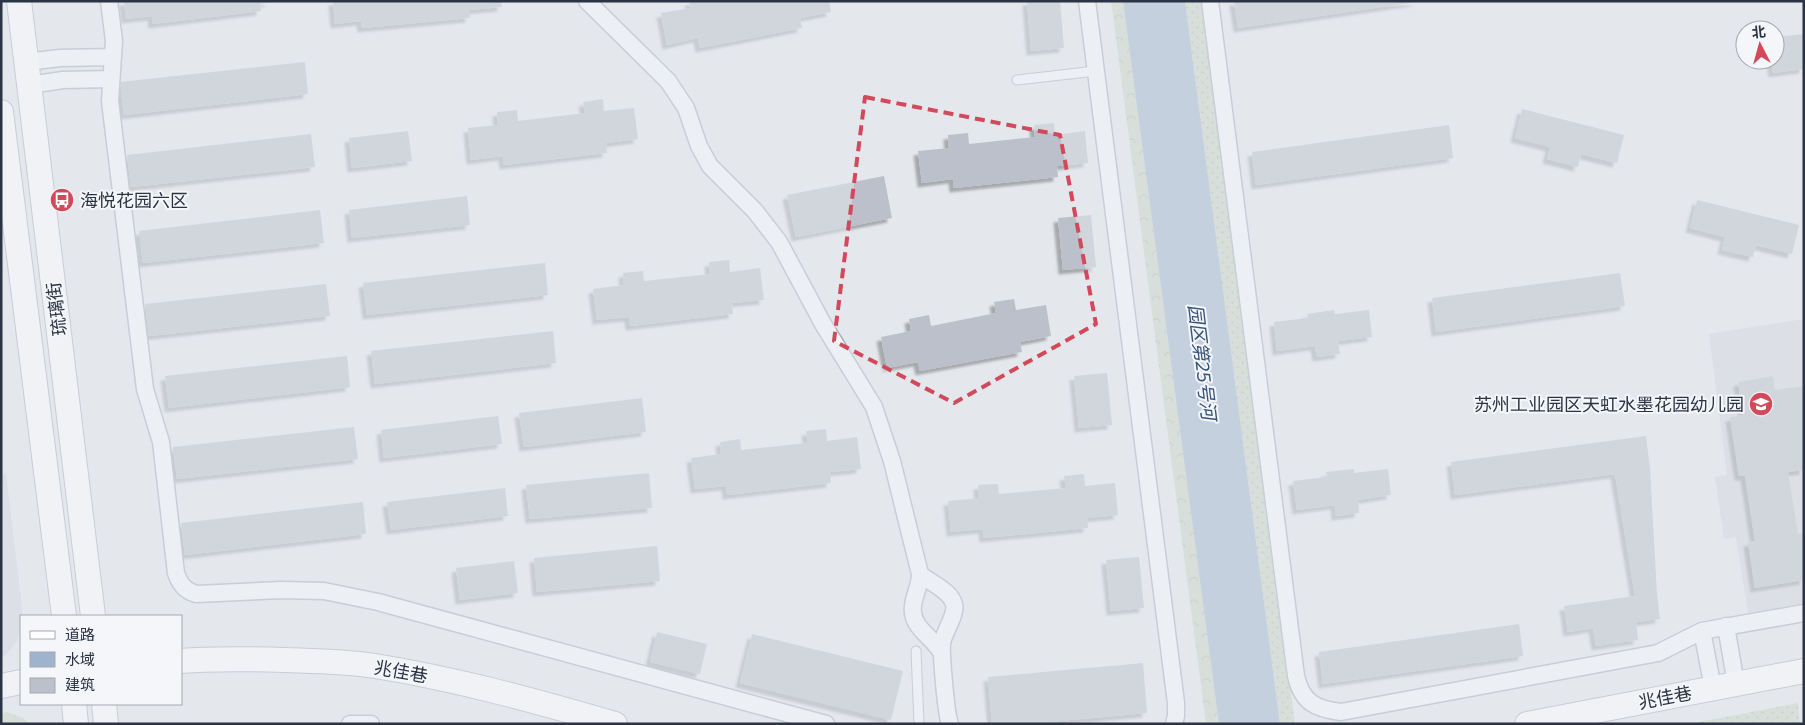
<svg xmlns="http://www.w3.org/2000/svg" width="1805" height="725" font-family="Commissioner,'Noto Sans SC',sans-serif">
	<defs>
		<pattern id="grass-dots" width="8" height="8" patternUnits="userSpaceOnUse" patternTransform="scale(1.25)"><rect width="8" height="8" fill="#c9d6c5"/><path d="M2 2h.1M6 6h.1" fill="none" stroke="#adb8ab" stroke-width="1.8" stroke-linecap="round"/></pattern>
		<pattern id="forest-crowns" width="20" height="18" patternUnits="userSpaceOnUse" patternTransform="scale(1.25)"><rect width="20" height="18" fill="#c9d6c5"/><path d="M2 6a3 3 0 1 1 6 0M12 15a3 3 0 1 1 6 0" fill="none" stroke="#adb8ab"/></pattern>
		<filter id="shadow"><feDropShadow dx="-4.5" dy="4.5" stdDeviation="1" flood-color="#0004"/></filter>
	</defs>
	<rect width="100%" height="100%" fill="#e4e7ec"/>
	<!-- built -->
	<path fill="#d2d6de" d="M1804,319V604L1748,613L1736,537L1724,539L1715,477L1727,475L1709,334Z
		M6,474L23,616H21V630L17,641L7,654L1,658V475Z"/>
	<!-- grass -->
	<path fill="url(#grass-dots)" d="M1185,1H1202L1295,724H1280Z
		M1798,703L1800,724H1688Z"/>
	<!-- forest -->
	<path fill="url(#forest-crowns)" d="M1111,1H1123L1219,724H1206Z
		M7,712L23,718L30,724H1V714Z"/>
	<!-- water -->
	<path fill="#9fb4cc" d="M1123,1H1185L1280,724H1219Z"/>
	<!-- building -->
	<path fill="#bbc0ca" filter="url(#shadow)" d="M124,1H270V2L260,4L261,11L153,24L152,16L126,19Z
		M333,1H501L502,7L469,10L470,18L362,28L361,21L335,24Z
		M689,1H829L831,12L800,18L802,28L700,48L698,38L667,45L661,13L691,8Z
		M1027,1H1060L1064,48L1031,51Z
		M1234,1H1416V2L1238,28Z
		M1804,34V69L1773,73L1771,60H1775V37Z
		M305,62L308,94L124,115L120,82Z
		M603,99L604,111L634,108L638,139L606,143L607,153L504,165L503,156L471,160L468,128L498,125L497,112L517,110L518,121L585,113L583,102Z
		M1522,109L1624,135L1617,163L1581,154L1578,167L1547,159L1550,147L1515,138Z
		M1054,123L1055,135L1085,131L1088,163L1057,166L1058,177L954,188L953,179L922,183L918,151L949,148L948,135L968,133L969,144L1035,137L1034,125Z
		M1449,125L1453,158L1256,185L1252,152Z
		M408,131L412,161L352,168L349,138Z
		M311,134L315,167L131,187L127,155Z
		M884,176L892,218L796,237L787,195Z
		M467,196L470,225L352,238L349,210Z
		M1697,200L1799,225L1792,254L1756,245L1753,257L1722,250L1725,237L1690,228Z
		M320,210L324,243L143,263L139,231Z
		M1091,215L1096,267L1063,270L1058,218Z
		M729,260L730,272L760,268L764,300L732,303L733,314L630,326L629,317L597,320L593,289L624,285L623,273L643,271L644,281L710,274L709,262Z
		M545,263L548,295L367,315L363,283Z
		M1620,273L1625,306L1436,332L1432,298Z
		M326,284L330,316L149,336L145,304Z
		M1014,299L1016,310L1046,305L1051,336L1020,342L1022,352L920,371L918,362L887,368L881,337L911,331L909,319L929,315L931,326L996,313L994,302Z
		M1334,310L1335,314L1369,310L1372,337L1338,341L1340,354L1317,357L1315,346L1277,351L1274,322L1308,318L1307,314Z
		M553,331L556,363L375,384L371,351Z
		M347,356L350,387L169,408L165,376Z
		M1107,373L1112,425L1079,428L1074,376Z
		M1773,376L1775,390L1804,386V470L1788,472L1798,534L1804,533V580L1755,588L1748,542L1755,541L1745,476H1739L1730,417L1743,415L1738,382Z
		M642,398L646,432L524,447L519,413Z
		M498,416L502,444L384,458L381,430Z
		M354,427L358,459L177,479L173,447Z
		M826,429L827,441L857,437L861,469L830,472L831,483L727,495L726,486L695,489L691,458L721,454L720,442L740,439L741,450L808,443L806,431Z
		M1646,436L1650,469L1657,594L1660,619L1636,622L1638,640L1596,646L1593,628L1568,632L1564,606L1635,596L1615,474L1455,495L1451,462Z
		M1354,469V473L1388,469L1391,495L1358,500L1359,513L1336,516L1335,505L1297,510L1293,481L1327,477L1326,472Z
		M649,473L652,508L530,519L526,485Z
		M1084,474L1085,486L1115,483L1118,515L1087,518L1088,528L984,538L983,529L951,532L948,501L979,498L978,485L998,484L999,494L1066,488L1064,476Z
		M505,488L508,516L391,530L387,502Z
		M363,502L366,534L185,555L181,523Z
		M657,546L660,581L537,592L534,558Z
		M1139,557L1144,608L1111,611L1106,560Z
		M514,561L518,593L460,600L456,568Z
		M1519,624L1523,656L1323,684L1319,652Z
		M657,632L707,644L700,674L650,662Z
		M752,634L903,671L891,720L740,683Z
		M1143,663L1147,713L1026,724H992L988,677Z"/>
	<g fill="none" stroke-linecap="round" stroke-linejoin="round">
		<!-- lane casing -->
		<g stroke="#a9aeb7" stroke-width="11">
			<path id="lane" d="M1017,80L1096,71
				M916,651L919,724"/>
		</g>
		<!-- street casing -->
		<g stroke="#a9aeb7" stroke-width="19">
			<path id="street" d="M109,1L114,41L110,101L145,389L161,442L176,573C180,584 184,590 196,594L281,590L324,591L378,602L826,724
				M587,1L668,81L686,108L699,146L710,166L755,211L779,242L823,324L874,407L892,461L920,574C920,586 914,595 913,606C910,627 932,636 941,652
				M1087,1L1176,703V716L1174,724
				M1210,1L1296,676C1302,702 1315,709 1341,712L1658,653L1702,631L1804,613
				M26,62L60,58L113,57
				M29,85L63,80L111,79
				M920,574C930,583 950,590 954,604C957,614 944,632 942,643C941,655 946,714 950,724
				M1726,626L1736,684
				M1702,631L1713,688
				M350,724H371"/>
		</g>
		<!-- secondary casing -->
		<g stroke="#a9aeb7" stroke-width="26">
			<path id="secondary" d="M19,1L93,616
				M1,112L64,616
				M181,661C215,658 250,659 284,660C314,661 345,661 375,666C456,679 536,701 615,724
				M1,686L21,682
				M74,704L76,724
				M104,704L106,724
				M1527,724L1804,671"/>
		</g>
		<!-- lane -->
		<use href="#lane" stroke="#f7f8fa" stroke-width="9"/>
		<!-- street -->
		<use href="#street" stroke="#f7f8fa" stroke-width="16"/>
		<!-- secondary -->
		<use href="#secondary" stroke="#fff" stroke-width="24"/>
	</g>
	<!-- marked area -->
	<path d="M0 0H1805V725H0ZM865,97L1060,135L1096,324L954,403L834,341Z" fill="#e4e7ec" fill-opacity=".55" fill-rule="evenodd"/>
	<path fill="none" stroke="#d1495b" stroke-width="4" stroke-dasharray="10 6" stroke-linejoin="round" d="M865,97L1060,135L1096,324L954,403L834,341Z"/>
	<!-- icons -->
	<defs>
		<g id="bus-disc" transform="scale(1.25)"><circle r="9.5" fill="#d1495b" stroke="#f4f6f9"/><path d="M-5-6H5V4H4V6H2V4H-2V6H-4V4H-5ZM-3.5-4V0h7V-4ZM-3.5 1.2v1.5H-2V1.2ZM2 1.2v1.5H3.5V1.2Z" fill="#fff"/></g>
		<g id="school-disc" transform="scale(1.25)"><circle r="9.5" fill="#d1495b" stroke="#f4f6f9"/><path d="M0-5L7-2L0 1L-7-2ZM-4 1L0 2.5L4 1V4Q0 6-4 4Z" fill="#fff"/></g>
	</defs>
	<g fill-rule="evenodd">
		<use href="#bus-disc" x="62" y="200"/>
		<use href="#school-disc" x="1761" y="404"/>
	</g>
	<g text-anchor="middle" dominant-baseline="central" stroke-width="4" stroke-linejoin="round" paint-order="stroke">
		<!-- poi labels -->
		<g font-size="18" fill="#2b3445" stroke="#f4f6f9" text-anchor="start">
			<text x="80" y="200">海悦花园六区</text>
			<text x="1744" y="404" text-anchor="end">苏州工业园区天虹水墨花园幼儿园</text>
		</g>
		<!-- street labels -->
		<g font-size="18" fill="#2b3445" stroke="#f4f6f9">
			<text transform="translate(56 309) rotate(-97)">琉璃街</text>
			<text transform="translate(401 671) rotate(10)">兆佳巷</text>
			<text transform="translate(1665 697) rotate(-11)">兆佳巷</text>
		</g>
		<!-- water labels -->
		<g font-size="19" font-style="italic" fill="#34527a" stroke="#f4f6f9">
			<text transform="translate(1203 362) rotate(83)">园区第25号河</text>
		</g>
	</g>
	<!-- border -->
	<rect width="1805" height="725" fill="none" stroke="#2b3445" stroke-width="5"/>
	<!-- legend -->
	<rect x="20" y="615" width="162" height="90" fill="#f4f6f9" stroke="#a4a8b1"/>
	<rect x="30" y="631" width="25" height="8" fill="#ffffff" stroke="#a4a8b1"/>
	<text x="65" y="640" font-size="15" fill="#2b3445">道路</text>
	<rect x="30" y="652" width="25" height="15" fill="#9fb4cc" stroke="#a4a8b1"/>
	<text x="65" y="665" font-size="15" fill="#2b3445">水域</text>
	<rect x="30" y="678" width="25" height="15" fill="#bbc0ca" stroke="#a4a8b1"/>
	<text x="65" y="690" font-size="15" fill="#2b3445">建筑</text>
	<!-- north arrow -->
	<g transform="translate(1760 45) rotate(354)"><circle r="24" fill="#f4f6f9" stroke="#a4a8b1"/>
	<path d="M0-4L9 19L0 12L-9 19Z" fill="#d1495b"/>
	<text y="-8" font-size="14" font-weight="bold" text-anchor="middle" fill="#2b3445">北</text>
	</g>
</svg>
